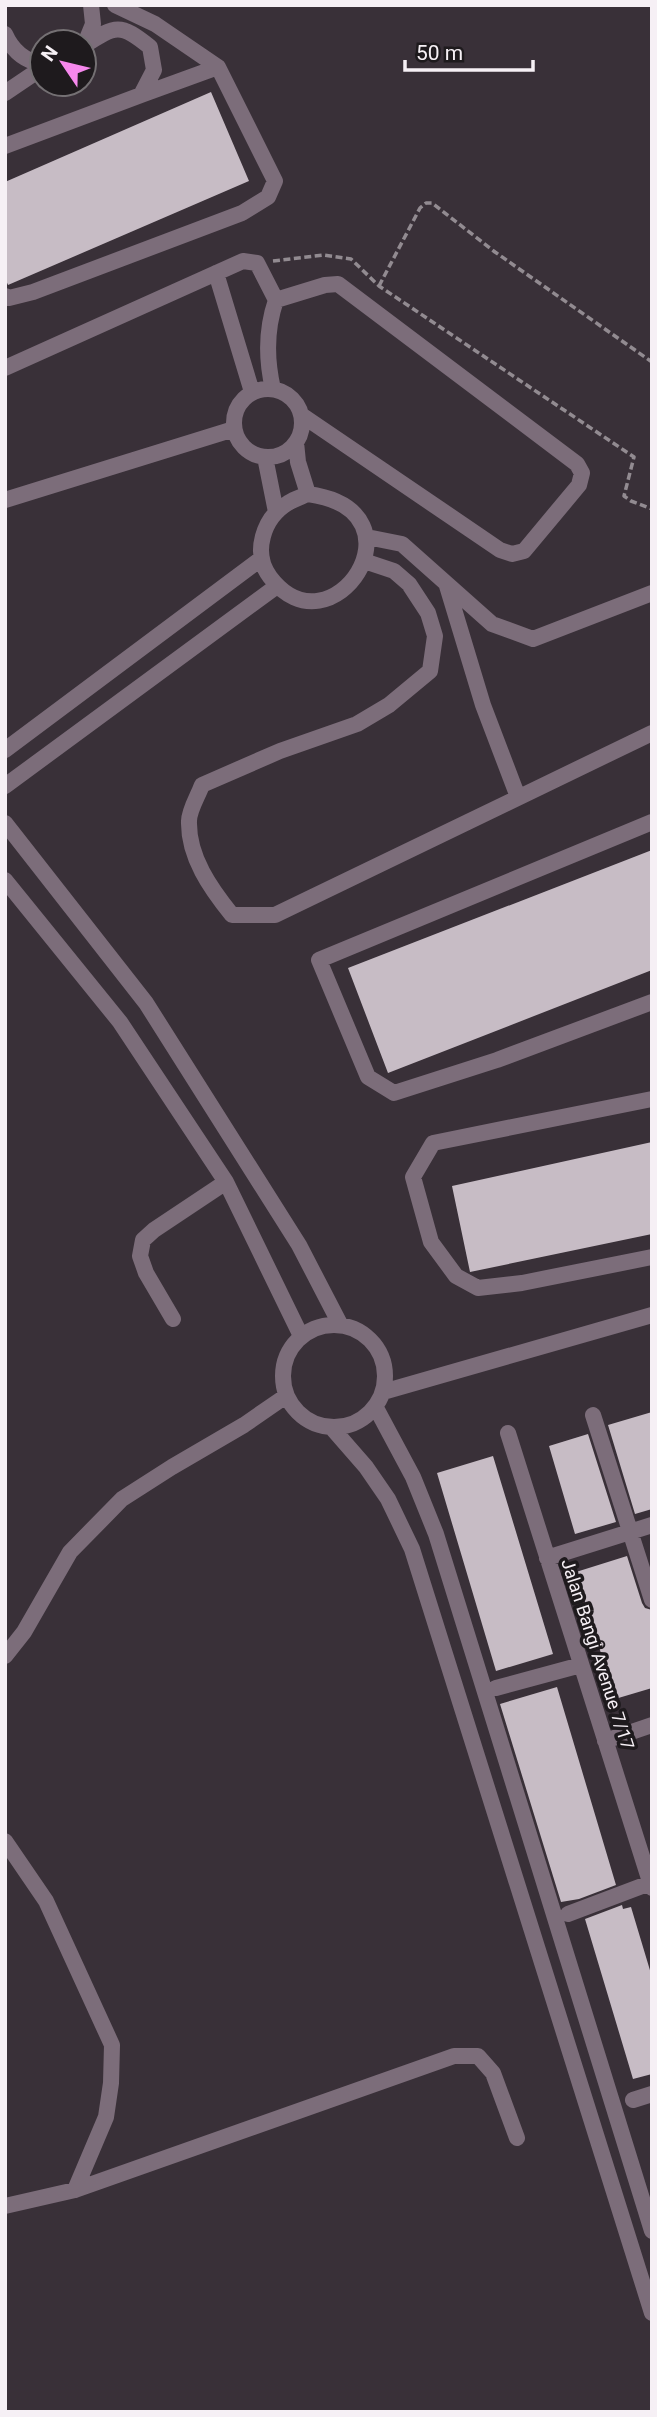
<svg xmlns="http://www.w3.org/2000/svg" width="657" height="2417" font-family="Roboto,sans-serif">
	<rect width="100%" height="100%" fill="#393038"/>
	<!-- building -->
	<path fill="#c7bcc5" d="M211,92L249,181L8,285L5,278V182Z
		M652,850V970L388,1073L348,968Z
		M652,1142V1234L470,1272L452,1186Z
		M652,1412V1509L635,1514L608,1425Z
		M588,1434L616,1522L575,1534L549,1446Z
		M493,1456L553,1654L496,1671L437,1473Z
		M627,1556L642,1603L645,1608L652,1610V1688L615,1699L576,1572Z
		M557,1687L616,1885L579,1899L561,1902L500,1704Z
		M622,1905L623,1909L631,1907L652,1977V2074L633,2079L585,1919Z"/>
	<g fill="none" stroke-linecap="round" stroke-linejoin="round">
		<!-- path -->
		<path stroke="#928b91" stroke-width="3.5" stroke-dasharray="7 3.5" stroke-linecap="butt" d="M273,261L323,255L351,259L379,286L634,457L624,496L631,501L652,509
			M379,286L420,208L426,203H432L495,252L652,362"/>
		<!-- minor -->
		<path stroke="#7c6d7a" stroke-width="16" d="M5,34C12,50 24,61 42,64
			M84,46L93,24L91,5
			M5,93L42,68
			M141,95L218,67
			M5,146L141,95L154,70L150,47C120,23 116,25 85,45
			M216,273L252,392
			M5,296L9,298L33,292L242,213L268,197L275,181L218,67L155,24L115,5
			M5,368L243,261L257,263L276,300
			M234 423a34 34 0 1 1 68 0a34 34 0 1 1-68 0Z
			M273,389C266,359 266,329 276,300L325,285L338,284L577,464L582,473L579,485L524,551L512,554L500,550L303,416
			M296,442L298,462L308,494
			M265,457L276,512
			M308,494C431,511 331,658 270,577C252,553 263,518 288,503C294,499 301,497 308,494Z
			M5,500L234,429
			M367,537L402,544L492,624L533,639L652,593
			M364,561L394,571L409,584L428,613L435,636L430,671L389,705L357,724L280,751L202,785C198,796 189,810 189,821C188,857 211,889 232,915H275L652,733
			M447,586L483,705L518,797
			M5,750L262,558
			M5,786L277,586
			M652,822L319,960L368,1077L394,1093L497,1060L652,1002
			M5,823L146,1003L299,1245L340,1324
			M5,880L120,1022L226,1182L301,1336
			M652,1099L433,1143L413,1177L431,1242L456,1276L478,1288L522,1283L652,1257
			M173,1319L146,1273L140,1256L143,1240L154,1230L226,1182
			M283 1376a51 51 0 1 1 102 0a51 51 0 1 1-102 0Z
			M383,1392L652,1315
			M375,1406L413,1477L436,1534L652,2231
			M593,1415L652,1600
			M332,1428L366,1467L388,1499L412,1549L652,2313
			M508,1433L652,1888
			M547,1558L652,1525
			M5,1656L24,1632L70,1552L122,1499L172,1467L244,1425L286,1396
			M496,1688L581,1665
			M605,1741L652,1725
			M5,1841L46,1901L112,2045L111,2083L106,2117L75,2190
			M568,1914L650,1883
			M633,2100L652,2094
			M5,2206L75,2190L454,2056H478L493,2073L517,2138"/>
	</g>
	<g text-anchor="middle" dominant-baseline="central" stroke-width="7" stroke-linejoin="round" paint-order="stroke">
		<!-- street labels -->
		<g font-size="18" fill="#f6f0f5" stroke="#1e1a1d">
			<text transform="translate(598 1654) rotate(72)">Jalan Bangi Avenue 7/17</text>
		</g>
	</g>
	<!-- border -->
	<rect width="657" height="2417" fill="none" stroke="#f6f0f5" stroke-width="14"/>
	<!-- north arrow -->
	<g transform="translate(63 63) rotate(305)"><circle r="33" fill="#1e1a1d" stroke="#747073" stroke-width="2"/>
	<path d="M0-5L12 26L0 18L-12 26Z" fill="#f688ed"/>
	<text y="-10" font-size="19" font-weight="bold" text-anchor="middle" fill="#f6f0f5">N</text>
	</g>
	<!-- scale -->
	<path d="M405 60v10h128v-10" fill="none" stroke="#f6f0f5" stroke-width="3.5"/>
	<text x="416" y="60" font-size="21" fill="#f6f0f5" stroke="#1e1a1d" stroke-width="5" paint-order="stroke">50 m</text>
</svg>
